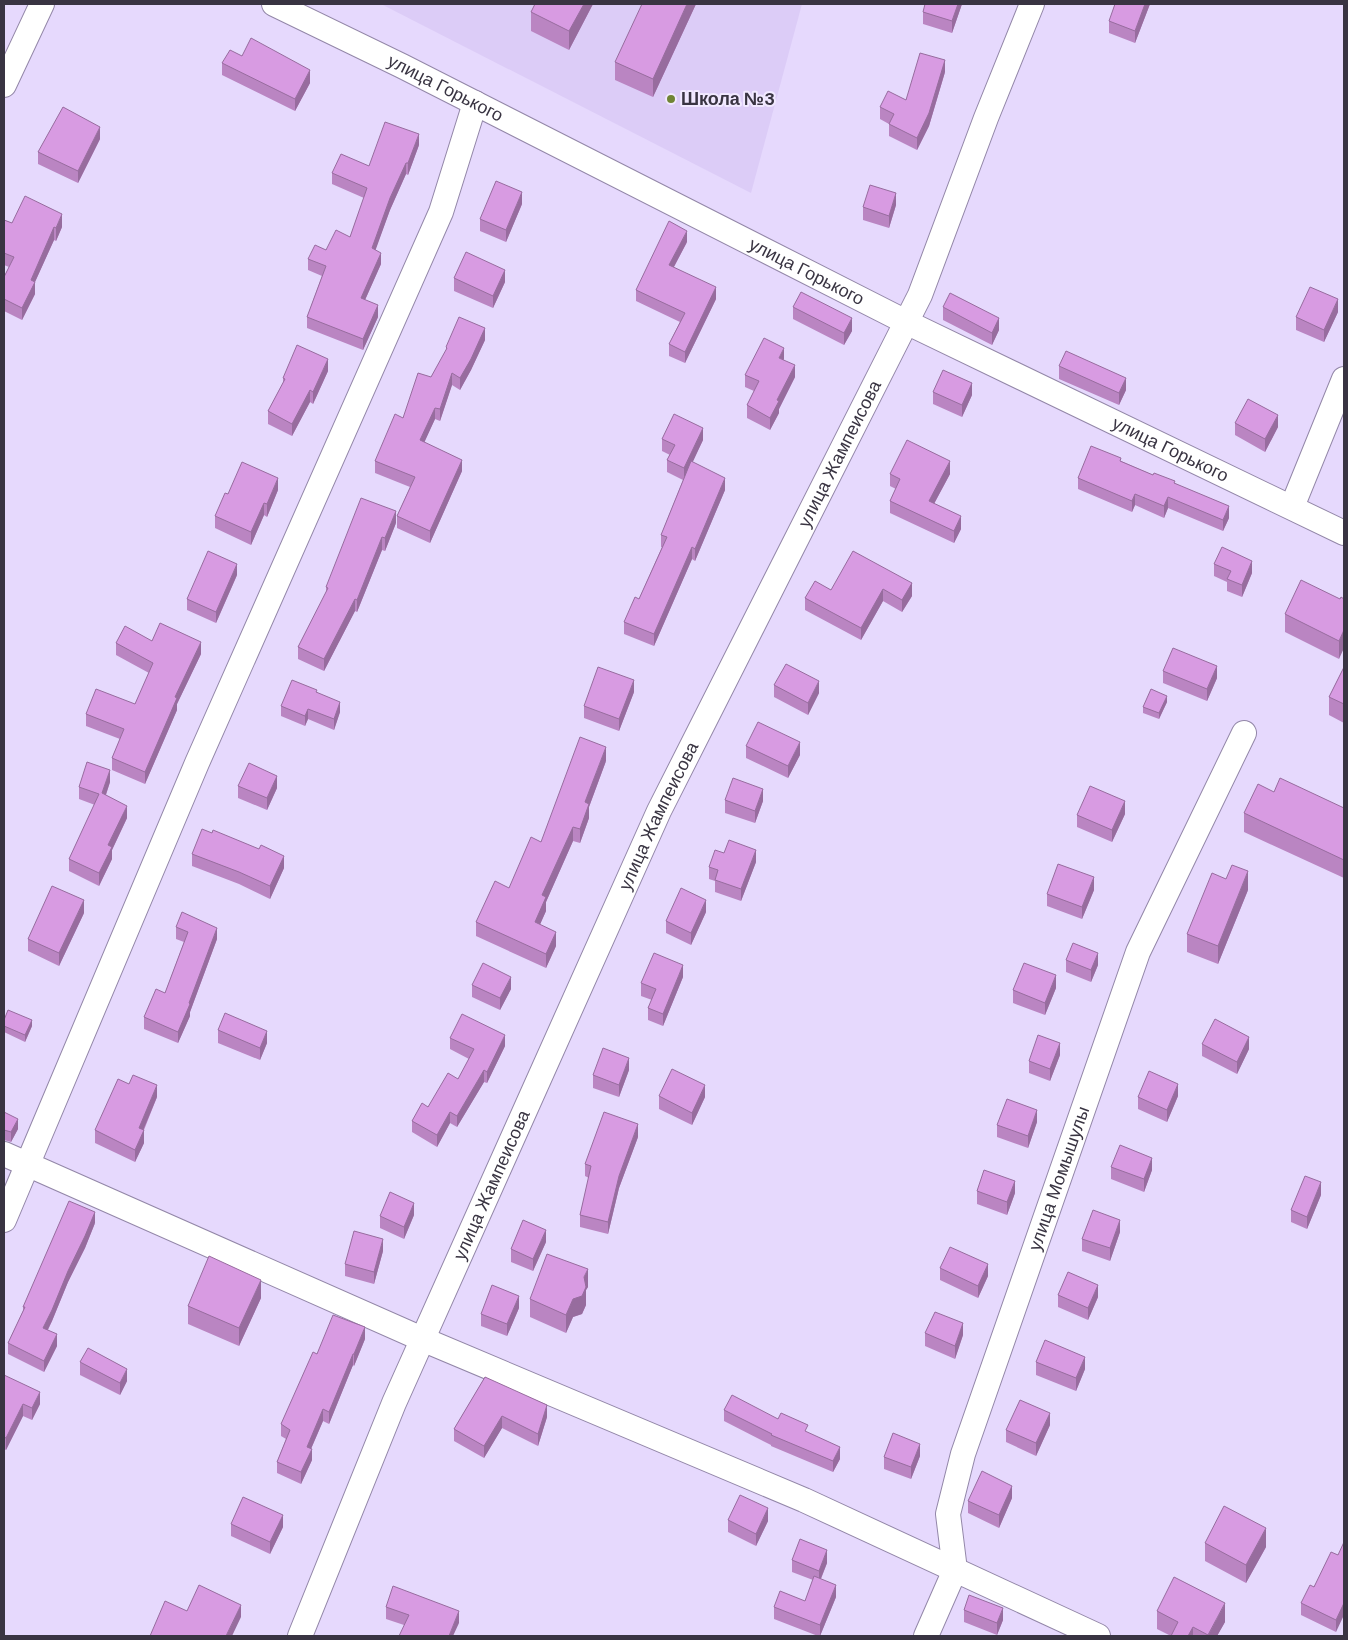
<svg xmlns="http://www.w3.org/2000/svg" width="1348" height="1640" font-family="'DM Sans',sans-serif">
	<rect width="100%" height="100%" fill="#e6d9fd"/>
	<!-- built -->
	<path fill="#dcccf7" d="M381,4H802L751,193Z"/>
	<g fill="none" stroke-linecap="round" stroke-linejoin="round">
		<!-- minor casing -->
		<g stroke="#9387a8" stroke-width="26">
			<g id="minor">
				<path id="s1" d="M274,4L402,66L906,322L1344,533"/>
				<path d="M4,85L42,4"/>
				<path d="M1292,507L1344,379"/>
				<path d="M4,1154L422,1339L804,1500L1098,1636"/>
				<path d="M4,1220L197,763L441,212L475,103"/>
				<path id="s2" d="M300,1636L394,1403L659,811L920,295L986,118L1032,4"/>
				<path id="s3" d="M926,1636L955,1570L948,1514L963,1454L1138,952L1244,733"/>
			</g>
		</g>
		<!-- minor -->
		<use href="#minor" stroke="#fff" stroke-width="24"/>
	</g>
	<!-- wall -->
	<path fill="#ba85c2" d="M593,4L569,50L531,31V12Z
		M696,4L653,97L615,80V62Z
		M962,4L952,33L923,24V12Z
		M1150,4L1135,43L1109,33V21Z
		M242,56L310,83L295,111L222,75V63Z
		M945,72L929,126L917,150L889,136V124L880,119V107L906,100Z
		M100,139L78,183L38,164V152Z
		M419,145L408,175L406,174L390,210L375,250L381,264L365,300L378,317L363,350L307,328V317L322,276L308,270V259L350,237L364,198L332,184V173L369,166Z
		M522,204L506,242L480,231V219Z
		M896,205L889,228L863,220V207Z
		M4,220L12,223L62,227L56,241L54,240L35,282V294L22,320L4,311V277L9,267L4,265Z
		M687,242L674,267L716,299L685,363L669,356V344L680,322L636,301V290Z
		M454,278L505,282L493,308L454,291Z
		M793,307L852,331L844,345L793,319Z
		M943,307L999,330L992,345L943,320Z
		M1338,312L1324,342L1296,330V317Z
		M485,340L471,370L460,390L452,385L440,421L435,419L424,442L462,471L430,543L397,528V516L410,487L375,473V461L403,418L431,377L446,352V347Z
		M784,360L795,377L779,409V413L770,430L747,418V405L754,391L745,387V375Z
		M1059,366L1126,390L1119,405L1059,379Z
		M328,371L313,404L310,402L292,436L268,424V411L283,383V378Z
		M933,392L972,395L962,417L933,404Z
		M1235,423L1278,427L1265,452L1235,435Z
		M662,439L703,440L692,462L725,490L695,561L692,559L654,646L624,634V622L639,599L662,547H661V535L683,480L667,472V460L670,455L662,451Z
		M1121,461L1153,475L1175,483L1229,518L1223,531L1168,508L1164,518L1135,505L1132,512L1078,489V478Z
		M890,474H950L934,504L961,529L954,543L890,513V501L896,489L890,486Z
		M278,490L267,517L264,515L251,545L215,528V516Z
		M396,523L385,551L382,550L357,612L355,611L324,671L298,659V647L326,594V587Z
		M1214,564L1252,573L1242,597L1227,591V582L1214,576Z
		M237,575L216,623L187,610V599Z
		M912,583V596L902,612L883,601L861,640L805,610V598L831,590Z
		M1340,599L1339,659L1285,632V614Z
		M152,641L201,654L177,704V710L145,784L112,770V758L120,739L86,726V714L135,704L149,673L116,655V643Z
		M1344,667V723L1329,715V697Z
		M1163,671L1217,678L1207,701L1163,683Z
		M774,685L819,693L808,715L774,697Z
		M317,692L340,712L334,730L308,719L305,726L281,716V706Z
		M634,692L619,731L584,718V706Z
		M1167,702L1159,719L1143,713V707Z
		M746,746L800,755L788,778L746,758Z
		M606,761L589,807V818L580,843L573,841L546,902V911L540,924L556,946L546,968L476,936V922L509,888L541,842Z
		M110,782L106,795L127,818L112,850V859L99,886L69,871V859L95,805L79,799V787Z
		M238,786L277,788L267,810L238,798Z
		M1274,792L1344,808V878L1244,832V813Z
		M725,800L763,801L755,823L725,813Z
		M1125,814L1112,842L1077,827V815Z
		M192,854L284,868L270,899L239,884L192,866Z
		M756,862L741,901L715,892V881L709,879V867Z
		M1094,890L1082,919L1047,906V894Z
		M1248,890L1218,964L1187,952V934Z
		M706,912L691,945L666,933V921Z
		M84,913L59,966L28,951V939Z
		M176,927L217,939L190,1012V1016L178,1043L144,1029V1017L165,993L184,942L176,939Z
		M1066,960L1098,965L1091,982L1066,972Z
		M683,977L663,1026L648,1020V1008L652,1000L641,996V983Z
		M472,985L511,989L500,1010L472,997Z
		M1056,988L1045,1015L1013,1003V990Z
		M4,1020L32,1026L25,1042L4,1032Z
		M218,1030L267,1043L260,1060L218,1043Z
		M450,1038L505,1046L487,1083L484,1082L457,1127L450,1123L437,1147L412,1132V1121L458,1079L469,1059L450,1049Z
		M1202,1044L1249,1049L1237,1074L1202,1056Z
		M1060,1055L1050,1081L1029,1073V1061Z
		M629,1070L619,1097L593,1088V1075Z
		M659,1096L705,1097L692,1125L659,1109Z
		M1178,1096L1167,1122L1138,1109V1097Z
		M157,1097L144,1130V1143L135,1162L95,1143V1130Z
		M4,1112L18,1129L11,1142L4,1140Z
		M1037,1122L1028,1148L997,1137V1125Z
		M638,1137L619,1188L608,1234L580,1227V1215L589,1178L585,1176V1164Z
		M1111,1167L1152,1170L1144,1192L1111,1179Z
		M977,1191L1015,1193L1007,1215L977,1204Z
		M1321,1195L1307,1229L1291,1222V1210Z
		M414,1215L404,1239L380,1228V1216Z
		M95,1223L85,1248L68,1282L52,1321L48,1330L57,1346L44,1372L8,1354V1343L23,1311V1307Z
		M1120,1232L1110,1261L1082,1251V1239Z
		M546,1242L533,1271L511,1262V1249Z
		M383,1251L374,1284L345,1276V1264Z
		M940,1268L988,1276L978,1298L940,1280Z
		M588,1287L586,1290V1305L582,1314L573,1317L566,1333L530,1317V1299Z
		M1058,1295L1098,1297L1088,1320L1058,1307Z
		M261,1298L239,1346L188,1324V1306Z
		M519,1308L507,1336L481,1326V1314Z
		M925,1333L963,1335L955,1359L925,1346Z
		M365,1339L354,1366L353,1365L329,1424L323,1421L311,1449L312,1460L301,1484L277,1473V1462L286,1439L281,1436V1424L317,1354Z
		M80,1362L127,1381L120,1395L80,1375Z
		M1036,1362L1085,1369L1076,1391L1036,1375Z
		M4,1375L40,1404L32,1420L23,1416L6,1450L4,1449Z
		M485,1377L547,1417L538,1446L502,1428L484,1458L454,1441V1429Z
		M724,1410L778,1419L808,1433L840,1459L833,1472L771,1446V1445L724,1421Z
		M1050,1425L1036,1456L1006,1442V1430Z
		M920,1456L911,1479L884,1469V1457Z
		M1012,1498L999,1528L968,1513V1501Z
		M728,1520L768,1521L756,1546L728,1532Z
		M231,1524L283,1527L270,1554L231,1536Z
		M1205,1543L1266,1547L1246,1583L1205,1561Z
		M1338,1555L1336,1632L1301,1615V1603Z
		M792,1560L827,1563L821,1579L836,1597L820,1636H818L774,1619V1607L805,1601L813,1580L792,1572Z
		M386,1607L459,1623L404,1625L386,1619Z
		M964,1610L1003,1620L997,1635L964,1622Z
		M1157,1611L1225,1622L1217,1636H1171L1157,1629Z"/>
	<!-- shaded-wall -->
	<path fill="#976c9e" d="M584,4H593L569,50V31Z
		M687,4H696L653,97V79Z
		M958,4H962L952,33V21Z
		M1145,4H1150L1135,43V31Z
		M945,60V72L929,126L917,150V138Z
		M310,70V83L295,111V99Z
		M100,127V139L78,183V171Z
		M419,134V145L408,175V163Z
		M406,163V174L390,210L372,260V248L390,198Z
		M522,192V204L506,242V230Z
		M896,193V205L889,228V216Z
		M62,214V227L56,241V228Z
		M54,227V240L35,282V294L22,320V308L31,280Z
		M687,231V242L669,276V265Z
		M381,253V264L361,309V298Z
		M505,270V282L493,308V296Z
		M716,287V299L685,363V352Z
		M1338,299V312L1324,342V330Z
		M378,305V317L363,350V339Z
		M852,318V331L844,345V333Z
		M999,318V330L992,345V333Z
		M485,328V340L471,370L460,390V378Z
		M784,348V360L779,358Z
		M328,359V371L313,404V392Z
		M795,365V377L779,409V413L770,430V418L777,400Z
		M452,373V385L440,421V409Z
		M1126,378V390L1119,405V393Z
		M972,383V395L962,417V405Z
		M310,390V402L292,436V424Z
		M435,408V419L420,452V440Z
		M1278,415V427L1265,452V439Z
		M703,428V440L684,481V468Z
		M462,460V471L430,543V531Z
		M950,461V474L929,513V501Z
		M278,478V490L267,517V504Z
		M725,478V490L695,561V549Z
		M1135,494V505L1132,512V501Z
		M1168,497V508L1164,518V506Z
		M264,503V515L251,545V532Z
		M1229,506V518L1223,531V520Z
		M396,511V523L385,551V538Z
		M961,516V529L954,543V531Z
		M382,537V550L357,612V600Z
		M692,547V559L654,646V634Z
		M1252,561V573L1242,597V585Z
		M237,564V575L216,623V612Z
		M912,583V596L902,612V600Z
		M883,589V601L861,640V628Z
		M355,599V611L324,671V659Z
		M1344,630V648L1339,659V641Z
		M201,642V654L177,704V710L145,784V772L175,697Z
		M1217,666V678L1207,701V689Z
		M634,680V692L619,731V719Z
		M819,681V693L808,715V703Z
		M1167,696V702L1159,719V713Z
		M340,702V712L334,730V719Z
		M308,709V719L305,726V716Z
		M800,742V755L788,778V766Z
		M606,747V761L589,807V818L580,843V829L585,802Z
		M110,770V782L102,806V793Z
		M277,776V788L267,810V798Z
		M763,789V801L755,823V811Z
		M1125,801V814L1112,842V830Z
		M127,806V818L112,850V859L99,886V873L108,845Z
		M573,827V841L546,902V911L535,936V922L542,895Z
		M756,850V862L741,901V889Z
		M284,856V868L270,899V886Z
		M1248,871V890L1218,964V946Z
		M1094,877V890L1082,919V907Z
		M84,900V913L59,966V953Z
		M706,900V912L691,945V933Z
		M217,928V939L190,1012V1016L178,1043V1032Z
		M556,932V946L546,968V954Z
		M1098,953V965L1091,982V970Z
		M683,965V977L663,1026V1014Z
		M1056,975V988L1045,1015V1003Z
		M511,977V989L500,1010V998Z
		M32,1020V1026L25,1042V1035Z
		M267,1031V1043L260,1060V1048Z
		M505,1035V1046L487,1083V1072Z
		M1249,1037V1049L1237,1074V1062Z
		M1060,1043V1055L1050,1081V1069Z
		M629,1058V1070L619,1097V1085Z
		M484,1070V1082L457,1127V1116Z
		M1178,1084V1096L1167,1122V1110Z
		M157,1085V1097L139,1140V1128Z
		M705,1085V1097L692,1125V1113Z
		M1037,1110V1122L1028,1148V1136Z
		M450,1112V1123L437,1147V1135Z
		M18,1119V1129L11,1142V1132Z
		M638,1124V1137L619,1188L608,1234V1222L619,1176Z
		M144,1130V1143L135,1162V1150Z
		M1152,1158V1170L1144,1192V1179Z
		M1015,1181V1193L1007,1215V1202Z
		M1321,1182V1195L1307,1229V1217Z
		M414,1203V1215L404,1239V1227Z
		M95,1212V1223L85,1248L68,1282L52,1321L43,1339V1328L68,1271Z
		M1120,1220V1232L1110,1261V1248Z
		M546,1230V1242L533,1271V1259Z
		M383,1239V1251L374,1284V1272Z
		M988,1264V1276L978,1298V1286Z
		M588,1269V1287L586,1290V1305L582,1314L573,1317L566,1333V1315L573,1299Z
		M261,1280V1298L239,1346V1328Z
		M1098,1285V1297L1088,1320V1308Z
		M519,1296V1308L507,1336V1324Z
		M963,1323V1335L955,1359V1346Z
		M365,1327V1339L354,1366V1354Z
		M57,1334V1346L44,1372V1361Z
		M353,1354V1365L329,1424V1412Z
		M1085,1357V1369L1076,1391V1378Z
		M127,1369V1381L120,1395V1383Z
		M40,1392V1404L32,1420V1408Z
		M23,1404V1416L6,1450V1438Z
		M547,1405V1417L538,1446V1434Z
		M323,1409V1421L307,1458V1447Z
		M1050,1413V1425L1036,1456V1443Z
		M502,1416V1428L484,1458V1446Z
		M920,1444V1456L911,1479V1467Z
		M840,1447V1459L833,1472V1461Z
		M312,1449V1460L301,1484V1472Z
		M1012,1486V1498L999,1528V1515Z
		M768,1508V1521L756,1546V1534Z
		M283,1515V1527L270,1554V1542Z
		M1266,1528V1547L1246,1583V1565Z
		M827,1550V1563L819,1583V1571Z
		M836,1585V1597L820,1636V1625Z
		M1344,1599V1615L1336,1632V1620Z
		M1225,1603V1622L1217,1636H1208Z
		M241,1605V1617L232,1636H226Z
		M1003,1608V1620L997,1635V1623Z
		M459,1611V1623L453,1636H449Z
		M1193,1627V1636H1188Z"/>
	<!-- building -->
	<path fill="#d89be2" stroke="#976c9e" d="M535,4H584L569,31L531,12Z
		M642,4H687L653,79L615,62Z
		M925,4H958L952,21L923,12Z
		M1115,4H1145L1135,31L1109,21Z
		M251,38L310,70L295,99L222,63L230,50L242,56Z
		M920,53L945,60L929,113L917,138L889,124L894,114L880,107L888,91L906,100Z
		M63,107L100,127L78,171L38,152Z
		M385,122L419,134L408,163H406L390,198L372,248L381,253L361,298L378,305L363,339L307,317L326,266L308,259L315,245L326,250L336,230L350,237L367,188L332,173L341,154L369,166Z
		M496,181L522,192L506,230L480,219Z
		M870,185L896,193L889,216L863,207Z
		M25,196L62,214L56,228L54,227L31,280L35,282L22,308L4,299V277L14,257L4,253V220L12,223Z
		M669,221L687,231L669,265L716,287L685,352L669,344L685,313L636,290Z
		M466,252L505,270L493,296L454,278Z
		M1310,287L1338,299L1324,330L1296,317Z
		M801,292L852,318L844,333L793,307Z
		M950,293L999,318L992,333L943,307Z
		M459,317L485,328L471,359L460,378L452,373L440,409L435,408L420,440L462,460L430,531L397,516L415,477L375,461L395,414L403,418L418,373L431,377L447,348L446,347Z
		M764,338L784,348L779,358L795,365L777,400L779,401L770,418L747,405L759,381L745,375Z
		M297,345L328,359L313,392L310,390L292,424L268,411L285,379L283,378Z
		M1066,351L1126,378L1119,393L1059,366Z
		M943,370L972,383L962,405L933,392Z
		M1248,399L1278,415L1265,439L1235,423Z
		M674,414L703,428L684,468L667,460L675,445L662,439Z
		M907,440L950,461L929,501L961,516L954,531L890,501L900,479L890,474Z
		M1091,446L1121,458L1120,461L1153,475L1154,473L1175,481L1174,483L1229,506L1223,520L1168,497L1164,506L1135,494L1132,501L1078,478Z
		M691,461L725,478L695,549L692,547L654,634L624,622L635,597L639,599L667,537L661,535Z
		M242,462L278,478L267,504L264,503L251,532L215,516L225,493L228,494Z
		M361,498L396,511L385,538L382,537L357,600L355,599L324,659L298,647L328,588L326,587Z
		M1222,547L1252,561L1242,585L1227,579L1231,571L1214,564Z
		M208,551L237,564L216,612L187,599Z
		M853,551L912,583L902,600L883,589L861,628L805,598L815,581L831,590Z
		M1301,580L1340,599L1341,597L1344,599V630L1339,641L1285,614Z
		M160,623L201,642L175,697L177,698L145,772L112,758L124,729L86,714L96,689L135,704L153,663L116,643L125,626L152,641Z
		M1173,648L1217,666L1207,689L1163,671Z
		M786,664L819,681L808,703L774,685Z
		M598,667L634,680L619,719L584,706Z
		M1344,667V704L1329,697Z
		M292,680L317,690L316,692L340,702L334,719L308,709L305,716L281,706Z
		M1151,689L1167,696L1159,713L1143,707Z
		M758,722L800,742L788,766L746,746Z
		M580,737L606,747L585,802L589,804L580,829L573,827L542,895L546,897L535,922L556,932L546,954L476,922L495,881L509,888L531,837L541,842Z
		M87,762L110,770L102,793L127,806L108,845L112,847L99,873L69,859L99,794L79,787Z
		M249,763L277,776L267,798L238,786Z
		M733,778L763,789L755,811L725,800Z
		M1280,778L1344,808V860L1244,813L1258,784L1274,792Z
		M1090,786L1125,801L1112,830L1077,815Z
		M202,829L212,833L213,830L259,849L261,845L284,856L270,886L239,872L192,854Z
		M729,840L756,850L741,889L715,880L718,870L709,867L715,850L724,853Z
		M1058,864L1094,877L1082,907L1047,894Z
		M1232,865L1248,871L1218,946L1187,934L1212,873L1226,879Z
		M52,886L84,900L59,953L28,939Z
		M681,888L706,900L691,933L666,921Z
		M182,912L217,928L189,1003L190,1004L178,1032L144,1017L156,989L165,993L188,932L176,927Z
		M1073,943L1098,953L1091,970L1066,960Z
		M654,953L683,965L663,1014L648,1008L656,989L641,983Z
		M483,963L511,977L500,998L472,985Z
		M1024,963L1056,975L1045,1003L1013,990Z
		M8,1010L32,1020L25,1035L4,1026V1020Z
		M225,1013L267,1031L260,1048L218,1030Z
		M462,1014L505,1035L487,1072L484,1070L457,1116L450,1112L437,1135L412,1121L422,1103L428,1107L448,1073L458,1079L474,1049L450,1038Z
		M1215,1019L1249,1037L1237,1062L1202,1044Z
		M1038,1035L1060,1043L1050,1069L1029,1061Z
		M603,1048L629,1058L619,1085L593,1075Z
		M672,1069L705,1085L692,1113L659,1096Z
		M1149,1071L1178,1084L1167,1110L1138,1097Z
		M133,1075L157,1085L139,1128L144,1130L135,1150L95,1130L118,1079L129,1084Z
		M1007,1099L1037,1110L1028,1136L997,1125Z
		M4,1112L18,1119L11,1132L4,1130Z
		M604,1112L638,1124L619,1176L608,1222L580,1215L591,1166L585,1164Z
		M1120,1145L1152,1158L1144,1179L1111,1167Z
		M984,1170L1015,1181L1007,1202L977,1191Z
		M1305,1176L1321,1182L1307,1217L1291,1210Z
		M390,1192L414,1203L404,1227L380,1216Z
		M69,1201L95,1212L85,1236L68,1271L52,1310L43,1328L57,1334L44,1361L8,1343L25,1307H23Z
		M1093,1210L1120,1220L1110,1248L1082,1239Z
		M523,1220L546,1230L533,1259L511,1249Z
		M354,1231L383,1239L374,1272L345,1264Z
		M950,1247L988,1264L978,1286L940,1268Z
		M547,1254L588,1269L584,1277L586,1287L582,1296L573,1299L566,1315L530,1299Z
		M209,1256L261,1280L239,1328L188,1306Z
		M1068,1272L1098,1285L1088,1308L1058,1295Z
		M492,1285L519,1296L507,1324L481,1314Z
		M935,1312L963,1323L955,1346L925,1333Z
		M333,1315L365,1327L354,1354H353L329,1412L323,1409L307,1447L312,1449L301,1472L277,1462L290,1430L281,1424L313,1352L317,1354Z
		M1045,1340L1085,1357L1076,1378L1036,1362Z
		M88,1348L127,1369L120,1383L80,1362Z
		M4,1375L40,1392L32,1408L23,1404L6,1438L4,1437Z
		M485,1377L547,1405L538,1434L502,1416L484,1446L454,1429Z
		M732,1395L778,1419L781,1413L808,1425L805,1431L840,1447L833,1461L771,1435L772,1434L724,1410Z
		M1020,1400L1050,1413L1036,1443L1006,1430Z
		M893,1433L920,1444L911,1467L884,1457Z
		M982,1471L1012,1486L999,1515L968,1501Z
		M740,1495L768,1508L756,1534L728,1520Z
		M243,1497L283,1515L270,1542L231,1524Z
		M1224,1506L1266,1528L1246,1565L1205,1543Z
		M800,1539L827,1550L819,1571L792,1560Z
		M1344,1542V1603L1336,1620L1301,1603L1310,1585L1314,1587L1331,1552L1338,1555Z
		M814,1576L836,1585L820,1625L774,1607L780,1591L805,1601Z
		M1174,1577L1225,1603L1208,1635L1193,1627L1188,1636H1171L1178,1622L1157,1611Z
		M199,1585L241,1605L226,1636H150L165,1601L187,1611Z
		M393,1586L459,1611L449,1636H399L409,1615L386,1607Z
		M969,1595L1003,1608L997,1623L964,1610Z"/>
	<!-- markers -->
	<circle fill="#708435" stroke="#f1e9ff" stroke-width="2" cx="671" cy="99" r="5"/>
	<g text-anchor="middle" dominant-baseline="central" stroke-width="4" stroke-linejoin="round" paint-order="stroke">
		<!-- street labels -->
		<g font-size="18" fill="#393442" stroke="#f1e9ff">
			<text stroke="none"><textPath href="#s1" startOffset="191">улица Горького</textPath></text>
			<text stroke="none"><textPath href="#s1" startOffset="596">улица Горького</textPath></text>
			<text stroke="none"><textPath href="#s1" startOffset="1001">улица Горького</textPath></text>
			<text stroke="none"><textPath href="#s2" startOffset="1300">улица Жампеисова</textPath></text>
			<text stroke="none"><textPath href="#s2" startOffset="895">улица Жампеисова</textPath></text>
			<text stroke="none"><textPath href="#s3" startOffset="482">улица Момышулы</textPath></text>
			<text stroke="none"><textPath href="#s2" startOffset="490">улица Жампеисова</textPath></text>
		</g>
		<!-- poi labels -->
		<g font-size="18" font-weight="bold" fill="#393442" stroke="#f1e9ff" text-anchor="start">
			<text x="681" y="99">Школа №3</text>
		</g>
	</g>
	<!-- border -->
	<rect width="1348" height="1640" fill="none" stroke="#393442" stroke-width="10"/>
</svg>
